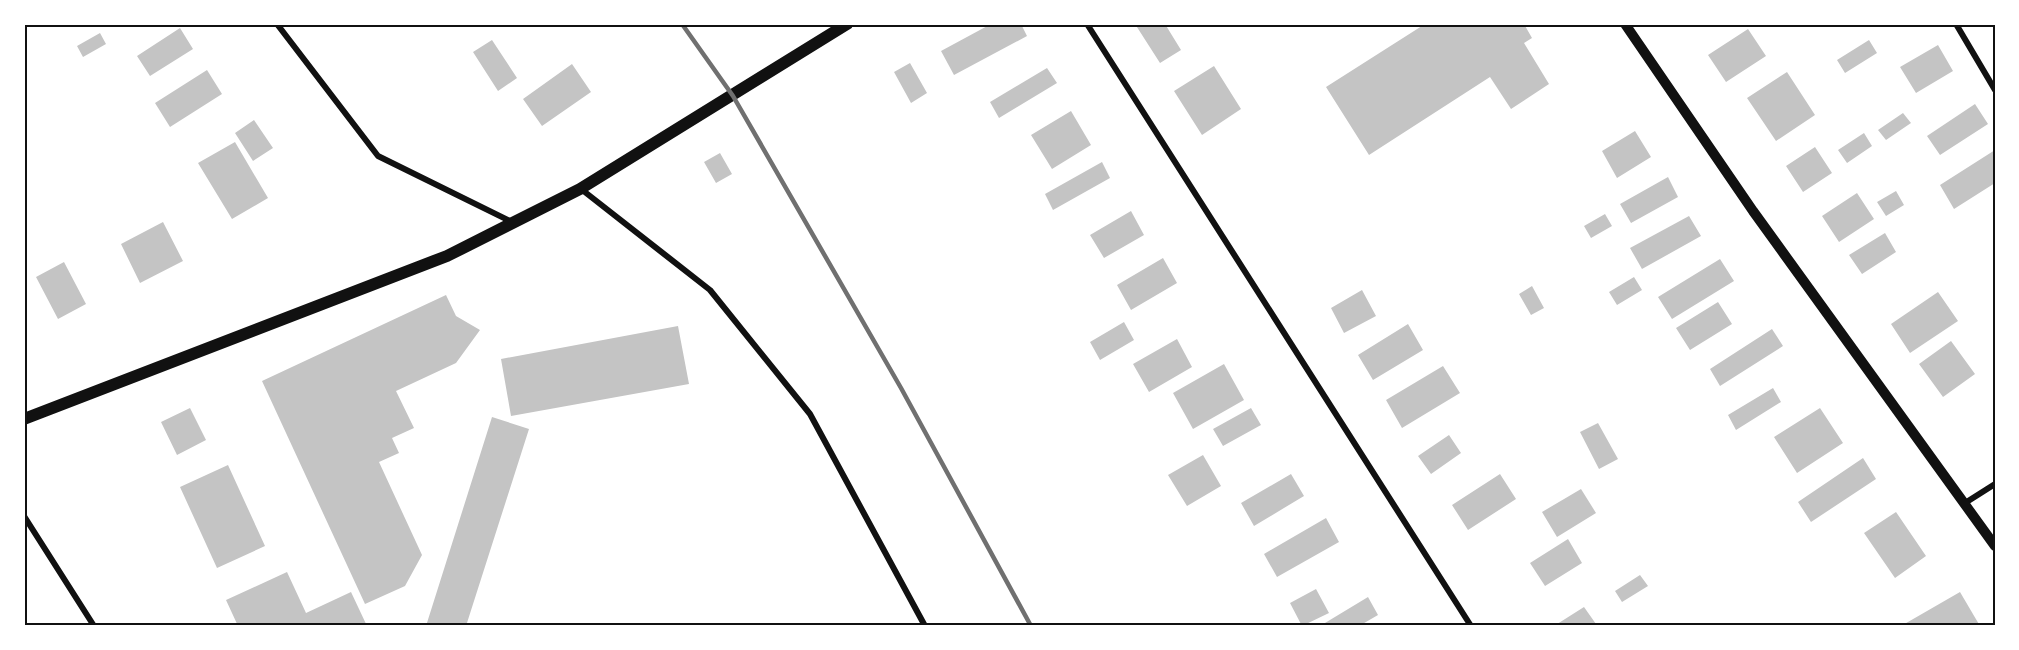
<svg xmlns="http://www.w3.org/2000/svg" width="2019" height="650" font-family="Overpass,sans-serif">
	<rect width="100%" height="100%" fill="#fff"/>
	<!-- building -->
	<path fill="#c4c4c4" d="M991,24H1021L1027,36L954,75L941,51Z
		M1135,24H1165L1181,50L1160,63Z
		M1425,24H1524L1532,38L1524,43L1549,84L1511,109L1490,77L1369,155L1326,87Z
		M180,28L193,49L150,76L137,56Z
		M1748,29L1766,56L1726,82L1708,55Z
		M100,33L106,44L83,57L77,46Z
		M492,40L517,78L498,91L473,52Z
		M1869,40L1877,53L1845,73L1837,60Z
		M1938,45L1953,71L1916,93L1900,67Z
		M910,63L927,93L911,103L894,72Z
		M572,64L591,92L542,126L523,99Z
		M1214,66L1241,109L1202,135L1174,91Z
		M1047,68L1057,83L999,118L990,102Z
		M207,70L222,94L170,127L155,103Z
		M1787,72L1815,115L1776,141L1747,98Z
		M1975,104L1988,124L1940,155L1927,136Z
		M1071,111L1091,145L1052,169L1031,135Z
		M1903,113L1911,123L1886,140L1878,130Z
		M254,120L273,148L253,161L235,133Z
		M1635,131L1651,157L1617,178L1602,151Z
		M1864,133L1872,146L1847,163L1838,150Z
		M235,142L268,198L232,219L198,163Z
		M1815,147L1832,173L1803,192L1786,166Z
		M1995,150V183L1954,209L1940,185Z
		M720,153L732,174L716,183L704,162Z
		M1102,162L1110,178L1053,210L1045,194Z
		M1668,177L1678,197L1631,223L1620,204Z
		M1896,191L1904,205L1886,216L1877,202Z
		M1857,193L1874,219L1839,242L1822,216Z
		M1131,211L1144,235L1104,258L1090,235Z
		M1605,214L1612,226L1591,238L1584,226Z
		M1689,216L1701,236L1642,269L1630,248Z
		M163,222L183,261L140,283L121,244Z
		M1885,233L1896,252L1862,274L1849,255Z
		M1163,258L1177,283L1131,310L1117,285Z
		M1720,259L1734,281L1672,319L1658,297Z
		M64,262L86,304L58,319L36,277Z
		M1634,277L1642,290L1617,305L1609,292Z
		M1532,286L1544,308L1531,315L1519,294Z
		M1362,290L1376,316L1344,333L1331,308Z
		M1938,292L1958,321L1910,353L1891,324Z
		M446,295L456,316L480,330L456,363L396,391L414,428L392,438L399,453L379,462L422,555L405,586L365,604L262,381Z
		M1718,302L1732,324L1690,350L1676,328Z
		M1124,322L1134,340L1100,360L1090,342Z
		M1408,324L1423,350L1373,380L1358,355Z
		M678,326L689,384L511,416L501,359Z
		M1772,329L1783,346L1720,386L1710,369Z
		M1177,339L1192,367L1149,392L1133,364Z
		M1951,341L1975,374L1943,397L1919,364Z
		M1224,364L1244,400L1193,429L1173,393Z
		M1443,366L1460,393L1402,428L1386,400Z
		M1773,388L1781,402L1736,430L1728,415Z
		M190,408L206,440L177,455L161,422Z
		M1251,408L1261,425L1223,446L1213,429Z
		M1820,408L1843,443L1797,473L1774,437Z
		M492,417L529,429L466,626H426Z
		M1598,423L1618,459L1599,469L1580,432Z
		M1449,435L1461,453L1431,474L1418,456Z
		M1203,455L1221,486L1187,506L1168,475Z
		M1863,458L1876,479L1811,522L1798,502Z
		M228,465L265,546L217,568L180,487Z
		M1291,474L1304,496L1254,526L1241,503Z
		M1500,474L1516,499L1468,530L1452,505Z
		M1581,489L1596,513L1557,537L1542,512Z
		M1896,512L1926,556L1895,578L1864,533Z
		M1326,518L1339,542L1277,577L1264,554Z
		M1568,539L1582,563L1545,586L1530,563Z
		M287,572L306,613L351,592L367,626H238L226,600Z
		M1640,575L1648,586L1622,602L1615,591Z
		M1316,589L1329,613L1302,626L1290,603Z
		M1960,592L1980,626H1901Z
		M1368,597L1378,615L1359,626H1320Z
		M1584,607L1596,624L1592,626H1554Z"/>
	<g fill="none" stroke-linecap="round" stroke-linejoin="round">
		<!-- minor -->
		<path stroke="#111" stroke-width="6" d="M277,24L378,156L514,223
			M1087,24L1471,626
			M1956,24L1995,90
			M581,189L710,290L810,414L925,626
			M1965,503L1995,484
			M24,516L94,626"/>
		<!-- tertiary -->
		<path stroke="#111" stroke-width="10" d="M1625,24L1753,211L1995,546"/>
		<!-- secondary -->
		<path stroke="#111" stroke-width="12" d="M24,419L447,256L580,189L847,24"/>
		<!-- rail -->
		<path stroke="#707070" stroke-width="4.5" d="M682,24L733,96L901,388L1031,626"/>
	</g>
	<!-- border -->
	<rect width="2019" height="650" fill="none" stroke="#ffffff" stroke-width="51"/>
	<rect x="26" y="26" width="1968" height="598" fill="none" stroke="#111" stroke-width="2"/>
</svg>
